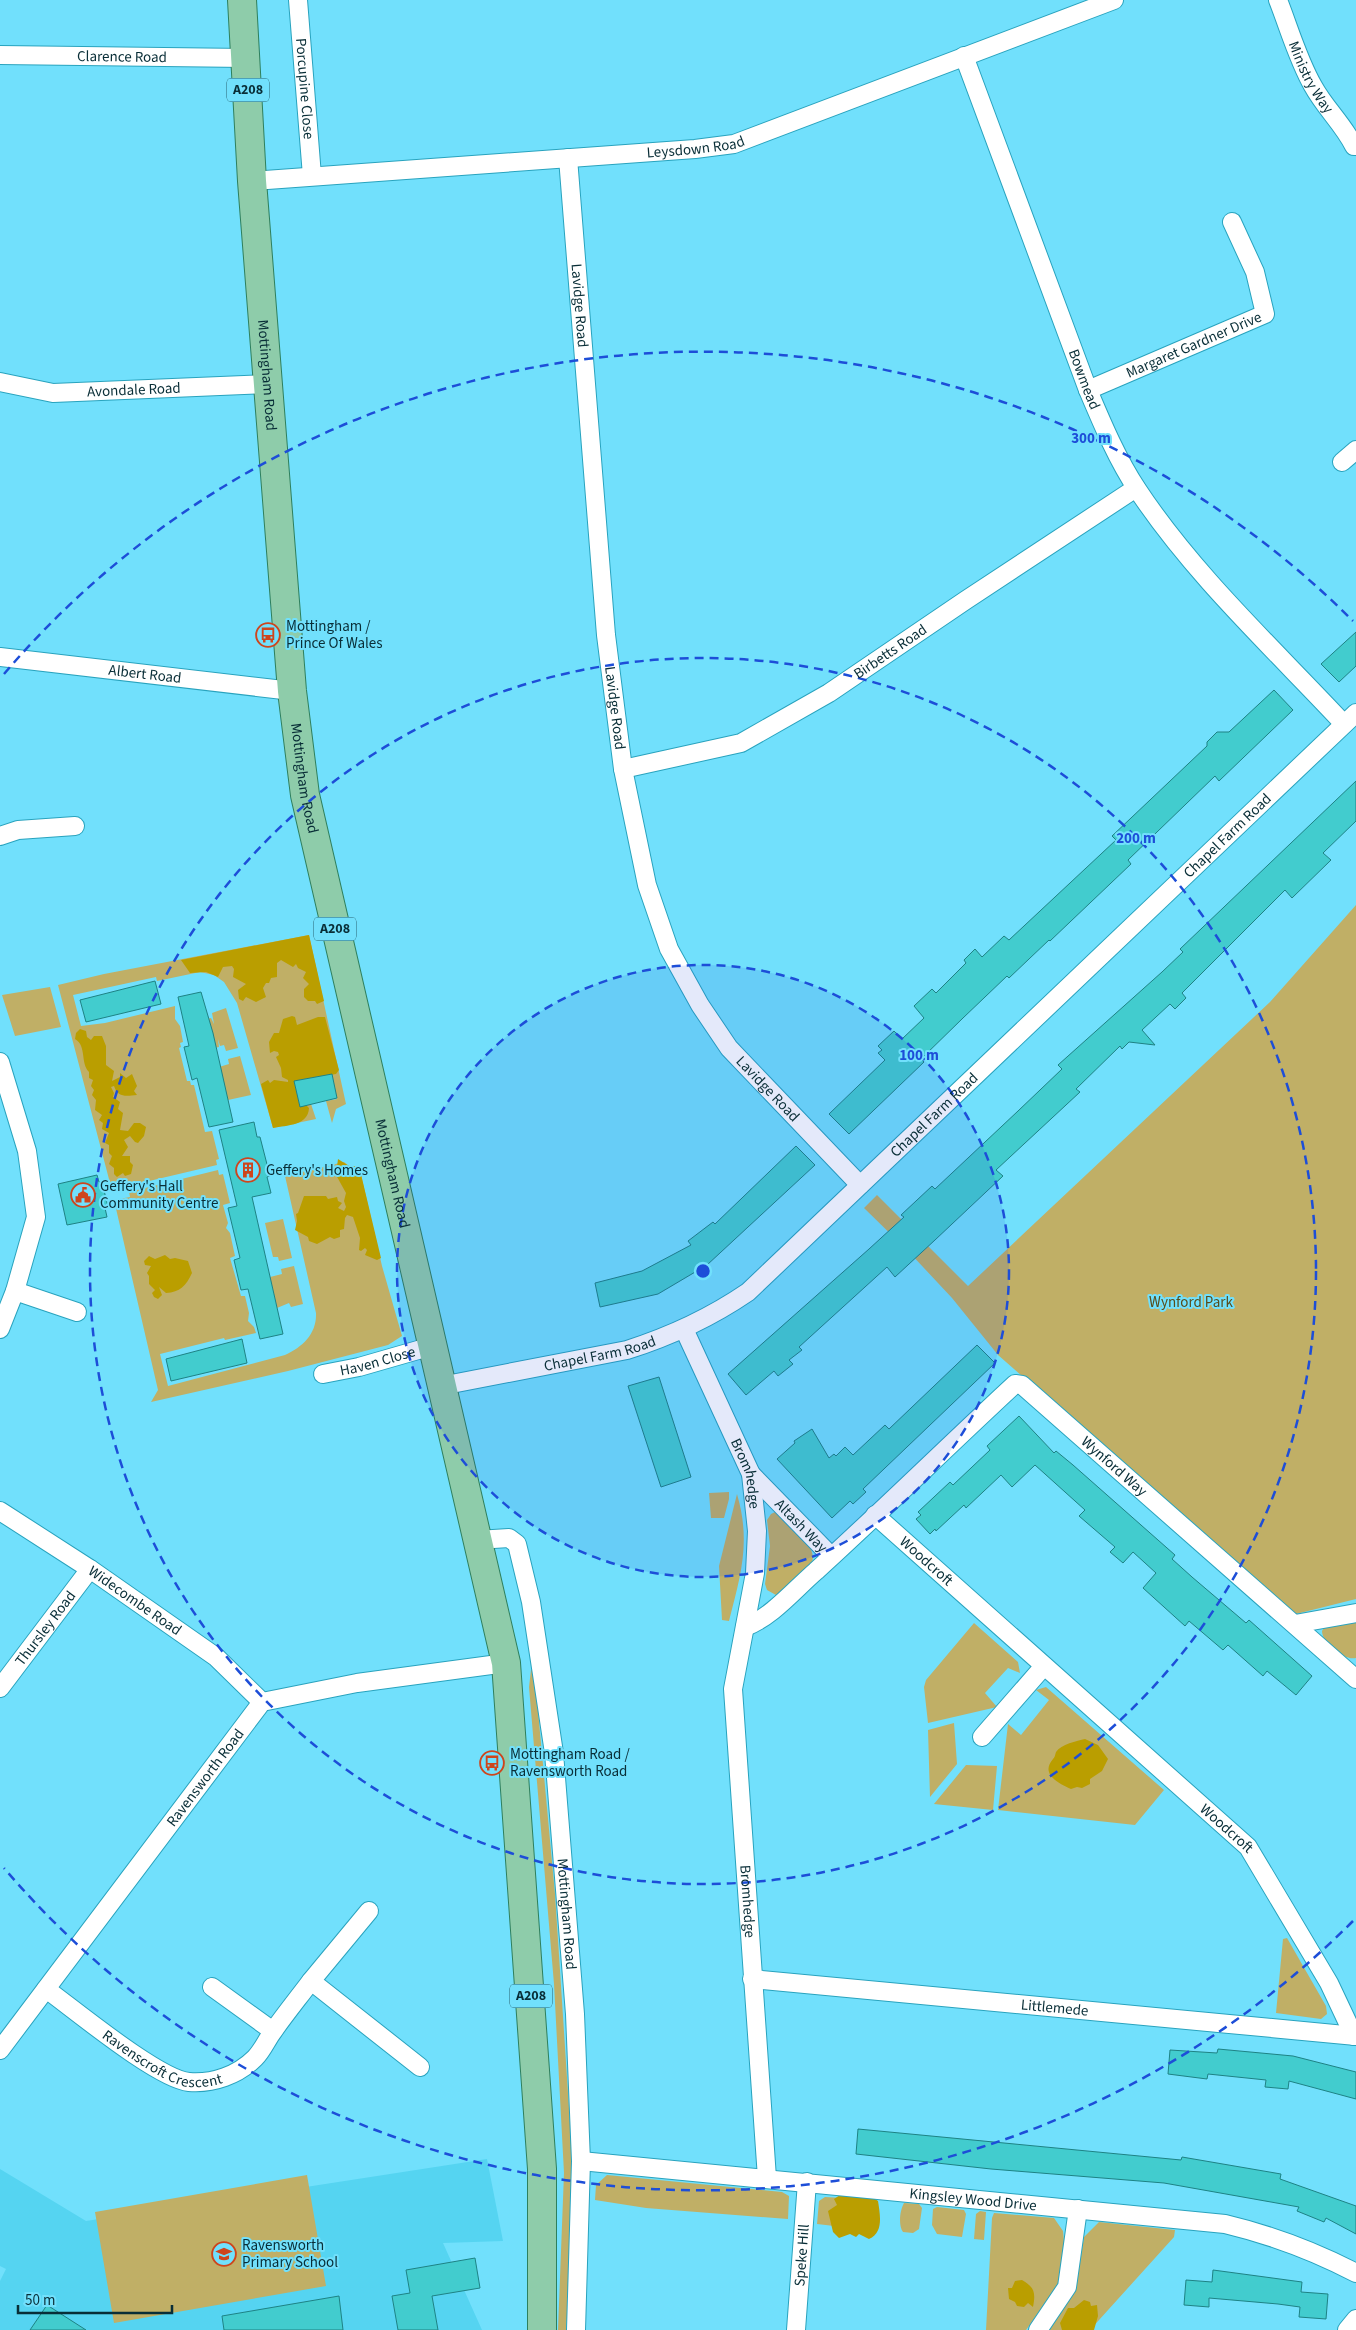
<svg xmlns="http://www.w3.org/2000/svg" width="1356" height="2330" font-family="'Source Sans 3',sans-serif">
	<rect width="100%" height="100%" fill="#71e0fc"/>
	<!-- built -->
	<path fill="#55d4f1" d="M487,2159L503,2241L443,2243L482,2330H0V2281L6,2269L0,2266V2169L86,2221Z"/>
	<!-- green -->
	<path fill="#c0af66" d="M1356,905V1599L1296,1614L998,1355L952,1298L909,1252L864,1208L877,1195L968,1286L1270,1002Z
		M309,935L346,1104L336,1109L332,1123L326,1101L337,1099L332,1074L294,1081L300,1106L311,1104L316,1119L273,1128L237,1003L224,982L214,975L200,972L157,981L156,977L73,995L81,1026L105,1023L175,1006V1019L180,1026L183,1042L180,1043L181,1047L179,1048L187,1081H190L191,1085H194L205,1132L212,1131L219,1159L216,1160L217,1165L128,1186L126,1180L110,1183L58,985L104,974Z
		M50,987L61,1027L15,1036L2,995Z
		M226,1008L238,1048L226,1051L224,1045L220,1046L218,1039L219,1047L214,1048L207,1019L211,1018L214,1024L212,1013Z
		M240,1056L251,1095L228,1100L219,1067L229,1064L228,1059Z
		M344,1162L349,1166H359L382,1266L402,1336L388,1345L288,1371L151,1402L158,1390L114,1200L130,1197L129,1192L218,1170L219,1175L223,1174L230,1203L223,1205L228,1223L226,1228L230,1233L235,1256L230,1258L241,1296H245L249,1313L248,1321L254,1327L256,1333L225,1340L224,1338L160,1354L168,1386L285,1355C303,1347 317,1333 316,1313L285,1176Z
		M283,1219L292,1258L279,1261L278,1257H273L265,1223Z
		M294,1266L303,1304L291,1307L289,1303L277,1308L270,1277L282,1274L281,1269Z
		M729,1492V1499L724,1518H711L709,1493Z
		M737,1494C751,1542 741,1574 729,1621L722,1620L719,1566Z
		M777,1511L810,1546L813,1556L812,1566L785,1591L776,1595L767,1590L765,1584L770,1546L767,1520L771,1514Z
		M1356,1617V1658C1344,1661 1322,1643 1322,1631L1325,1626Z
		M974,1623L1018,1662L1020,1673L1008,1668L985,1693L997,1707L928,1723L924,1687L926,1680Z
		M534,1668L555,1894L571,2139L572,2254L566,2330H558L564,2173L554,1984L529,1687L531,1670Z
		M1046,1687L1164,1790L1135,1825L998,1810L1008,1724L1021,1735L1049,1700L1036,1690Z
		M954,1723L957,1764L930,1797L928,1730Z
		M966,1765L997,1766L993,1810L934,1804Z
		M1287,1938L1326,2006L1327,2014L1321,2019L1276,2013L1283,1939Z
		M307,2175L326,2286L114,2323L95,2212Z
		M607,2175L782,2192L789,2196L788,2219L646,2208L595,2200L596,2185Z
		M825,2197L861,2199L860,2229L817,2224L819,2201Z
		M904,2203L919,2204L922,2208L919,2229L913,2233L903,2232C898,2225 900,2210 904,2203Z
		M937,2207L964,2210L966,2214L962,2237L937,2234L932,2225L933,2209Z
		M980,2211L986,2212L984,2240L974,2239L976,2214Z
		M994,2213L1054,2218L1063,2231L1065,2252L1061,2276L1057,2286L1026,2330H986L992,2218Z
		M1099,2222L1175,2230L1174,2237L1090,2330H1048L1076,2289L1084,2237Z"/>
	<!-- forest -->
	<path fill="#ba9e00" d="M309,935L324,1001L317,1004L315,1001H308L304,997V989L309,984L303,978L306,972L298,968L296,964L293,967L281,960L277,963V977L271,978L269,983H266L263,988L266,997L256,1002L246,997L243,1001L239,999L238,990L246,984L233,977L234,969L232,966L223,967L218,977L206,972L190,973L181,960Z
		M292,1016L295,1017L297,1025L318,1017H325L339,1070L336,1074L294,1081L300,1106L306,1105L309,1108C308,1126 287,1125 273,1128L261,1084L268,1080L270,1083L274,1080L288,1082V1080L282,1077L281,1068L276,1057L279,1055L278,1052L274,1051L270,1053L269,1042L274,1033H279L283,1019Z
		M80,1029L86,1031L87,1037L91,1040L94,1036H102L106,1046V1065L114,1071L112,1081L120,1077V1073L126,1078L132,1074L137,1086L134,1091L137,1095C126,1096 118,1098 114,1086L111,1087L114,1093L113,1097L120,1102L118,1109L123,1113L120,1130L128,1131L134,1123H140L146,1127L144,1136L138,1143L135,1142L130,1136L124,1140L128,1147L122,1156H130V1162L133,1165L131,1174L125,1176L123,1173L117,1177L114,1174V1168L109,1164L112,1156L109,1153V1145L105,1143L109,1133L102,1129L103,1123L99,1120L102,1115L95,1110L96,1100L92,1095L94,1090L91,1086L93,1080L89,1078V1072C80,1063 87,1046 75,1039L76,1033Z
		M338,1159L349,1166H359L381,1258L377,1260L365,1255L367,1250L365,1248L361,1251L359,1250L360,1238L353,1217L347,1215L345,1218L344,1229L340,1230V1237L334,1239L330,1237L317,1244L309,1241L308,1237L295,1230L297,1221L296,1214L298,1213L304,1196H326L328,1199L337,1197L338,1201L342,1203L338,1208L344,1211L346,1207L344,1201L346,1193L336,1175Z
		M165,1255L170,1259L175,1258L188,1261L192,1273C186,1286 180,1292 166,1293L159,1287L162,1295L158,1299L154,1297L152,1293L155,1290L149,1284V1276L147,1273L151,1266L145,1265L144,1261L149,1256L155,1259Z
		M1085,1739L1098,1745L1108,1759L1102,1771L1090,1779V1784L1082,1788L1077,1787L1071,1789C1058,1783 1040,1774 1053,1759C1055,1757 1055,1755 1056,1752C1061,1744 1077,1741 1085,1739Z
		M843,2193L872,2197L878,2201C880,2214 884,2233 869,2239L859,2234L856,2237L850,2234L839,2238L833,2232L828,2211L837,2205L834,2199Z
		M1022,2280C1034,2287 1036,2292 1033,2307L1028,2303L1024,2307L1017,2306L1015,2302L1009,2299L1008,2288H1012L1015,2281Z
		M1084,2300L1090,2302L1091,2306L1097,2305L1098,2316L1094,2330H1062L1060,2323L1068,2308H1074Z"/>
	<!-- building -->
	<path fill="#42ccce" stroke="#1e8284" d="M1356,632V666L1339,682L1321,664Z
		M1274,690L1293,710L1219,781L1215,776L1128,860L1131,864L1050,941L1049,940L1009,978L1007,976L963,1018L921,1059L924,1062L849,1134L829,1114L885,1060L878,1053L882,1050L878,1046L894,1031L902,1039L924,1018L914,1006L932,989L936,993L966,963L964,960L975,949L982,957L1004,936L1009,940L1116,840L1112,836L1207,746V742L1217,732H1229Z
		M1356,781V821L1323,853L1331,860L1292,898L1285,890L1182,993L1186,998L1175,1009L1170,1004L1142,1030L1155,1045L1129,1042L1122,1049L1120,1046L1076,1089L1080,1092L996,1170L1003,1176L935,1240L895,1277L887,1267L799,1347L802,1350L789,1360L793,1364L778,1376L774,1371L746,1395L728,1374L869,1249L904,1217L901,1215L932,1186L935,1189L1018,1111L1062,1069L1058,1065L1162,972L1183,952L1180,949Z
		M155,981L161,1004L86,1022L80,1000Z
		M201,992L213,1033L233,1122L209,1127L197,1078L192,1080L184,1047L189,1046L178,997Z
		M332,1074L337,1098L300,1107L294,1081Z
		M254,1122L257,1137H260L270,1176L267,1177L271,1193L252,1197L283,1334L260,1339L248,1289L241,1290L234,1260L240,1258L228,1208L237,1206L219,1130Z
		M796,1146L815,1165L707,1265L658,1294L600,1307L595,1283L642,1271L691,1245L688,1241L713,1222L715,1224Z
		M97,1175L99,1182H102L108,1207L105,1208L107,1217L67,1225L58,1184Z
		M242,1339L247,1363L171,1381L166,1359Z
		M977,1345L995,1363L863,1489L866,1492L853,1504L850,1501L832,1518L777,1459L795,1443L794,1441L812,1429L829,1458L834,1454L836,1456L845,1447L853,1455L885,1425L889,1429Z
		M659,1377L691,1477L661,1487L628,1386Z
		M1019,1416L1054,1453L1056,1451L1073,1465L1175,1555L1172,1559L1192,1577L1246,1623L1249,1620L1312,1676L1296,1695L1267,1671L1263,1676L1228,1645L1223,1650L1189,1621L1185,1626L1143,1588L1156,1573L1133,1552L1123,1563L1110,1552L1115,1547L1079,1516L1085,1510L1035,1465L1012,1487L1001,1475L966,1508L964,1505L936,1531L935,1529L930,1534L916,1519L921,1515L918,1512L950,1482L953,1485L990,1450L987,1446Z
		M1218,2049L1293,2056L1356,2072V2099L1289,2081L1288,2089L1265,2087L1266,2080L1208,2074L1207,2079L1168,2074L1170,2050L1217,2053Z
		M858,2129L1181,2160L1182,2157L1281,2174L1280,2179L1356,2206V2234L1326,2218L1324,2222L1297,2211L1299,2207L1164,2183L991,2169L856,2154Z
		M475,2258L480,2288L432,2296L438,2330H398L392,2296L410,2293L406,2270Z
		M1213,2270L1302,2282L1301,2292L1328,2294L1326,2319L1299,2317L1300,2307L1278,2304L1209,2298V2307L1184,2305L1186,2280L1212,2282Z
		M339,2296L343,2330H224L222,2316Z
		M47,2305L86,2330H30Z"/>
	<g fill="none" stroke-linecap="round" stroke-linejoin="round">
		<!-- street casing -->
		<g stroke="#29a3be" stroke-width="20">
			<g id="street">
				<path id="s1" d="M298,0L312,176"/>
				<path id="s2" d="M1278,0C1289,28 1298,60 1313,86C1325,108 1343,124 1354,146H1356"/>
				<path id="s3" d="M0,55L246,58"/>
				<path id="s4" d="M964,56L1088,390C1102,423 1117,459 1137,489C1193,574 1274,649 1344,724"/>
				<path id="s5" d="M568,158L606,635L623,769L647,885L669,949L700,1005L729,1048L860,1185"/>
				<path id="s6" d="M252,181L695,149L734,144L1114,0"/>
				<path id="s7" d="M0,382L53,393L269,384"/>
				<path id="s8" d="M1088,390L1265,314L1255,272L1232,222"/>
				<path d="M1342,462L1356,450"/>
				<path id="s9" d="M0,657L292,691"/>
				<path id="s10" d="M623,769L741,743L829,693L966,600L1136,488"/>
				<path d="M0,836L18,830L75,826"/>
				<path d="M0,1062L27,1151L36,1217L15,1291L0,1329"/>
				<path d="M15,1291L77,1312"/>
				<path id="s11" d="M684,1329L751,1474L757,1531L755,1573L733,1689L767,2178"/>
				<path id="s12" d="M323,1374L359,1367L432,1346"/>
				<path id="s13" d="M441,1386L627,1350C671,1336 710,1318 748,1292L1356,713"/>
				<path id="s14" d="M751,1474L831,1556"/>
				<path id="s15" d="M0,1511L90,1569L216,1657L262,1702"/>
				<path id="s16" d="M875,1515L1248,1847L1329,1983L1354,2036"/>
				<path id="s17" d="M477,1540L509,1538L517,1544L531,1602L554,1753L575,2014L581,2161L576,2330"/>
				<path d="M1295,1624L1356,1613"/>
				<path id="s18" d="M745,1627C772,1617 794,1590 816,1571C883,1510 948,1446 1015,1384L1022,1385L1356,1679"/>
				<path id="s19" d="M0,1688L90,1569"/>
				<path d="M982,1737L1044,1666"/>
				<path id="s20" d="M752,1979L1356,2036"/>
				<path d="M311,1981L369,1911"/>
				<path d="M212,1987L273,2031"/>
				<path id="s21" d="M46,1989C75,2010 158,2079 189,2082C213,2084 238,2075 255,2058C263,2050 267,2039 274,2030C286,2013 299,1997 311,1981L420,2067"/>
				<path id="s22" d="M0,2050L262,1702L357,1683L506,1663"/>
				<path id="s23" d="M581,2161L1225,2224C1271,2235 1314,2251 1356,2273"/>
				<path id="s24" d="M796,2330L807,2182"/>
				<path d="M1038,2330L1067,2287L1078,2209"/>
				<path d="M1347,2330L1356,2319"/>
			</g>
		</g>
		<!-- primary casing -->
		<g stroke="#2e7f5d" stroke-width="30">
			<g id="primary">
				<path id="s25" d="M242,0L252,181L292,691L305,795L506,1663L542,2169V2330"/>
			</g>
		</g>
		<!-- street -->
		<use href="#street" stroke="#fff" stroke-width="18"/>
		<!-- primary -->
		<use href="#primary" stroke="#8eccaa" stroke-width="28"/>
	</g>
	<!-- distance rings -->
	<circle cx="703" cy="1271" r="306" fill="#1d4ed8" fill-opacity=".12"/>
	<g fill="none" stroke="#1d4ed8" stroke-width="2.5" stroke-dasharray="9 6">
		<circle cx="703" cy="1271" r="306"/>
		<circle cx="703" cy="1271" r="613"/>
		<path d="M1353 1921A919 919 0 0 1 4 1868M4 674A919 919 0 0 1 1353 621"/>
	</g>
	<!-- icons -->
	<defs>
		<g id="bus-ring" transform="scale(1.25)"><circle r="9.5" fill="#71e0fc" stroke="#ce451c" stroke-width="1.5"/><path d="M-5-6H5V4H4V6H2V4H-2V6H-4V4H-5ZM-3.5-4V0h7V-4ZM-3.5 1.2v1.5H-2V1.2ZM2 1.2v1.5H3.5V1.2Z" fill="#ce451c"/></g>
		<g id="building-ring" transform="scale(1.25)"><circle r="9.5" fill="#71e0fc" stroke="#ce451c" stroke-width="1.5"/><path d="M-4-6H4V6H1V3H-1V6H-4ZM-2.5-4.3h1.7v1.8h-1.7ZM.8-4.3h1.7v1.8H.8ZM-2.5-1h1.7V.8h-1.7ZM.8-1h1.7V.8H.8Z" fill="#ce451c"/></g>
		<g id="civic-ring" transform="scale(1.25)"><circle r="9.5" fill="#71e0fc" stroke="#ce451c" stroke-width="1.5"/><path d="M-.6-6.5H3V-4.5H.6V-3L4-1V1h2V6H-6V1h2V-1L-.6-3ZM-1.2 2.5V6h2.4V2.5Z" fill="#ce451c"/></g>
		<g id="school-ring" transform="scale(1.25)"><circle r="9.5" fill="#71e0fc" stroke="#ce451c" stroke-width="1.5"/><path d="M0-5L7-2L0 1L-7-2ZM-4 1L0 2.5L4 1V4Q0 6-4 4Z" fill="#ce451c"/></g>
	</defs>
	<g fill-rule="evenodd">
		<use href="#bus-ring" x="268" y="635"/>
		<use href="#building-ring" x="248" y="1170"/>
		<use href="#civic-ring" x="83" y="1195"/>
		<use href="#bus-ring" x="492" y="1763"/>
		<use href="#school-ring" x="224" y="2254"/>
	</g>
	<g text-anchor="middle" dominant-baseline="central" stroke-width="4" stroke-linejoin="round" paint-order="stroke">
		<!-- shield labels -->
		<g fill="#71e0fc" stroke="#286372" stroke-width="1">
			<rect x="227" y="78.5" width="42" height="23" rx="4"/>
			<rect x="314" y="917.5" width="42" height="23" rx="4"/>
			<rect x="510" y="1984.5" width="42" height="23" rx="4"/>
		</g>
		<g font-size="14" font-weight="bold" fill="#092e37">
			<text x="248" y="90">A208</text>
			<text x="335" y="929">A208</text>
			<text x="531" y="1996">A208</text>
		</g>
		<!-- street labels -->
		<g font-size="15" fill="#092e37" stroke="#71e0fc">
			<text stroke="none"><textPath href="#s3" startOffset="122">Clarence Road</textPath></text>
			<text stroke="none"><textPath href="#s2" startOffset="84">Ministry Way</textPath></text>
			<text stroke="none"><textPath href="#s1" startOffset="89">Porcupine Close</textPath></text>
			<text stroke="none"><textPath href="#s6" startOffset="445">Leysdown Road</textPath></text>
			<text stroke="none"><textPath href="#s5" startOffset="148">Lavidge Road</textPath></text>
			<text stroke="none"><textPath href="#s8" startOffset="115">Margaret Gardner Drive</textPath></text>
			<text stroke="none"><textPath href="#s25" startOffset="376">Mottingham Road</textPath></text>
			<text stroke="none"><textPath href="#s4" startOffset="345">Bowmead</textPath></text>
			<text stroke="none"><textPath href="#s7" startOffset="135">Avondale Road</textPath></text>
			<text stroke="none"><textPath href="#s10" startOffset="296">Birbetts Road</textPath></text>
			<text stroke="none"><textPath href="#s9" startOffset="146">Albert Road</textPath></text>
			<text stroke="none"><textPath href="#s5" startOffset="552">Lavidge Road</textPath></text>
			<text stroke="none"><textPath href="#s25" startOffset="781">Mottingham Road</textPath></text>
			<text stroke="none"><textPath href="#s13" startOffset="986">Chapel Farm Road</textPath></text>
			<text stroke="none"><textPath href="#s5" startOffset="972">Lavidge Road</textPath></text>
			<text stroke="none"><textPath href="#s13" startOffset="581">Chapel Farm Road</textPath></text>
			<text stroke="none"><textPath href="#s25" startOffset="1186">Mottingham Road</textPath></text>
			<text stroke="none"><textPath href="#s13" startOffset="162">Chapel Farm Road</textPath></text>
			<text stroke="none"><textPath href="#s12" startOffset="56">Haven Close</textPath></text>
			<text stroke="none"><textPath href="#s18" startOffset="494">Wynford Way</textPath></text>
			<text stroke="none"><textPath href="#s11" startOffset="158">Bromhedge</textPath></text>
			<text stroke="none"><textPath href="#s14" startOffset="72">Altash Way</textPath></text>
			<text stroke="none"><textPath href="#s16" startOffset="69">Woodcroft</textPath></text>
			<text stroke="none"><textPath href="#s15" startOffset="162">Widecombe Road</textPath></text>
			<text stroke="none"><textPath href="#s19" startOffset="75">Thursley Road</textPath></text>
			<text stroke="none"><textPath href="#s22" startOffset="341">Ravensworth Road</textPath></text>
			<text stroke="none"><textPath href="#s16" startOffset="471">Woodcroft</textPath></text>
			<text stroke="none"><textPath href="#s11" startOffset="590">Bromhedge</textPath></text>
			<text stroke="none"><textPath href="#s17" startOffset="416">Mottingham Road</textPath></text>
			<text stroke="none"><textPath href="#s20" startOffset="304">Littlemede</textPath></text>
			<text stroke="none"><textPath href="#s21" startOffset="139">Ravenscroft Crescent</textPath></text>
			<text stroke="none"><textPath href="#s23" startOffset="394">Kingsley Wood Drive</textPath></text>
			<text stroke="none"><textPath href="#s24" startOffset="75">Speke Hill</textPath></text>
		</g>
		<!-- poi labels -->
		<g font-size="15" fill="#092e37" stroke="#71e0fc" text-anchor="start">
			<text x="286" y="626">Mottingham /<tspan x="286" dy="17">Prince Of Wales</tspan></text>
			<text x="266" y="1170">Geffery's Homes</text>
			<text x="100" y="1186">Geffery's Hall<tspan x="100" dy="17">Community Centre</tspan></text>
			<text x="510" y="1754">Mottingham Road /<tspan x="510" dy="17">Ravensworth Road</tspan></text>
			<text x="242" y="2245">Ravensworth<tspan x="242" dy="17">Primary School</tspan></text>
		</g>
		<!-- park labels -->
		<g font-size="15" fill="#584d1b" stroke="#71e0fc">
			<text x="1191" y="1302">Wynford Park</text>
		</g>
	</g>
	<circle cx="703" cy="1271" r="8" fill="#1d4ed8" stroke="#71e0fc" stroke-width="2.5"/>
	<g font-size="15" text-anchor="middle" font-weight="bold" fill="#1d4ed8" stroke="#71e0fc" stroke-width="4" stroke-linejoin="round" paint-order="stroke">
		<text x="1091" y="443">300 m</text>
		<text x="1136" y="843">200 m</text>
		<text x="919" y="1060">100 m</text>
	</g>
	<!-- scale -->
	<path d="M18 2305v8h154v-8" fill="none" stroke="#092e37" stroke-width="2.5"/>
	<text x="25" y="2305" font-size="15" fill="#092e37" stroke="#71e0fc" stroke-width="4" paint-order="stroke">50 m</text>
</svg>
